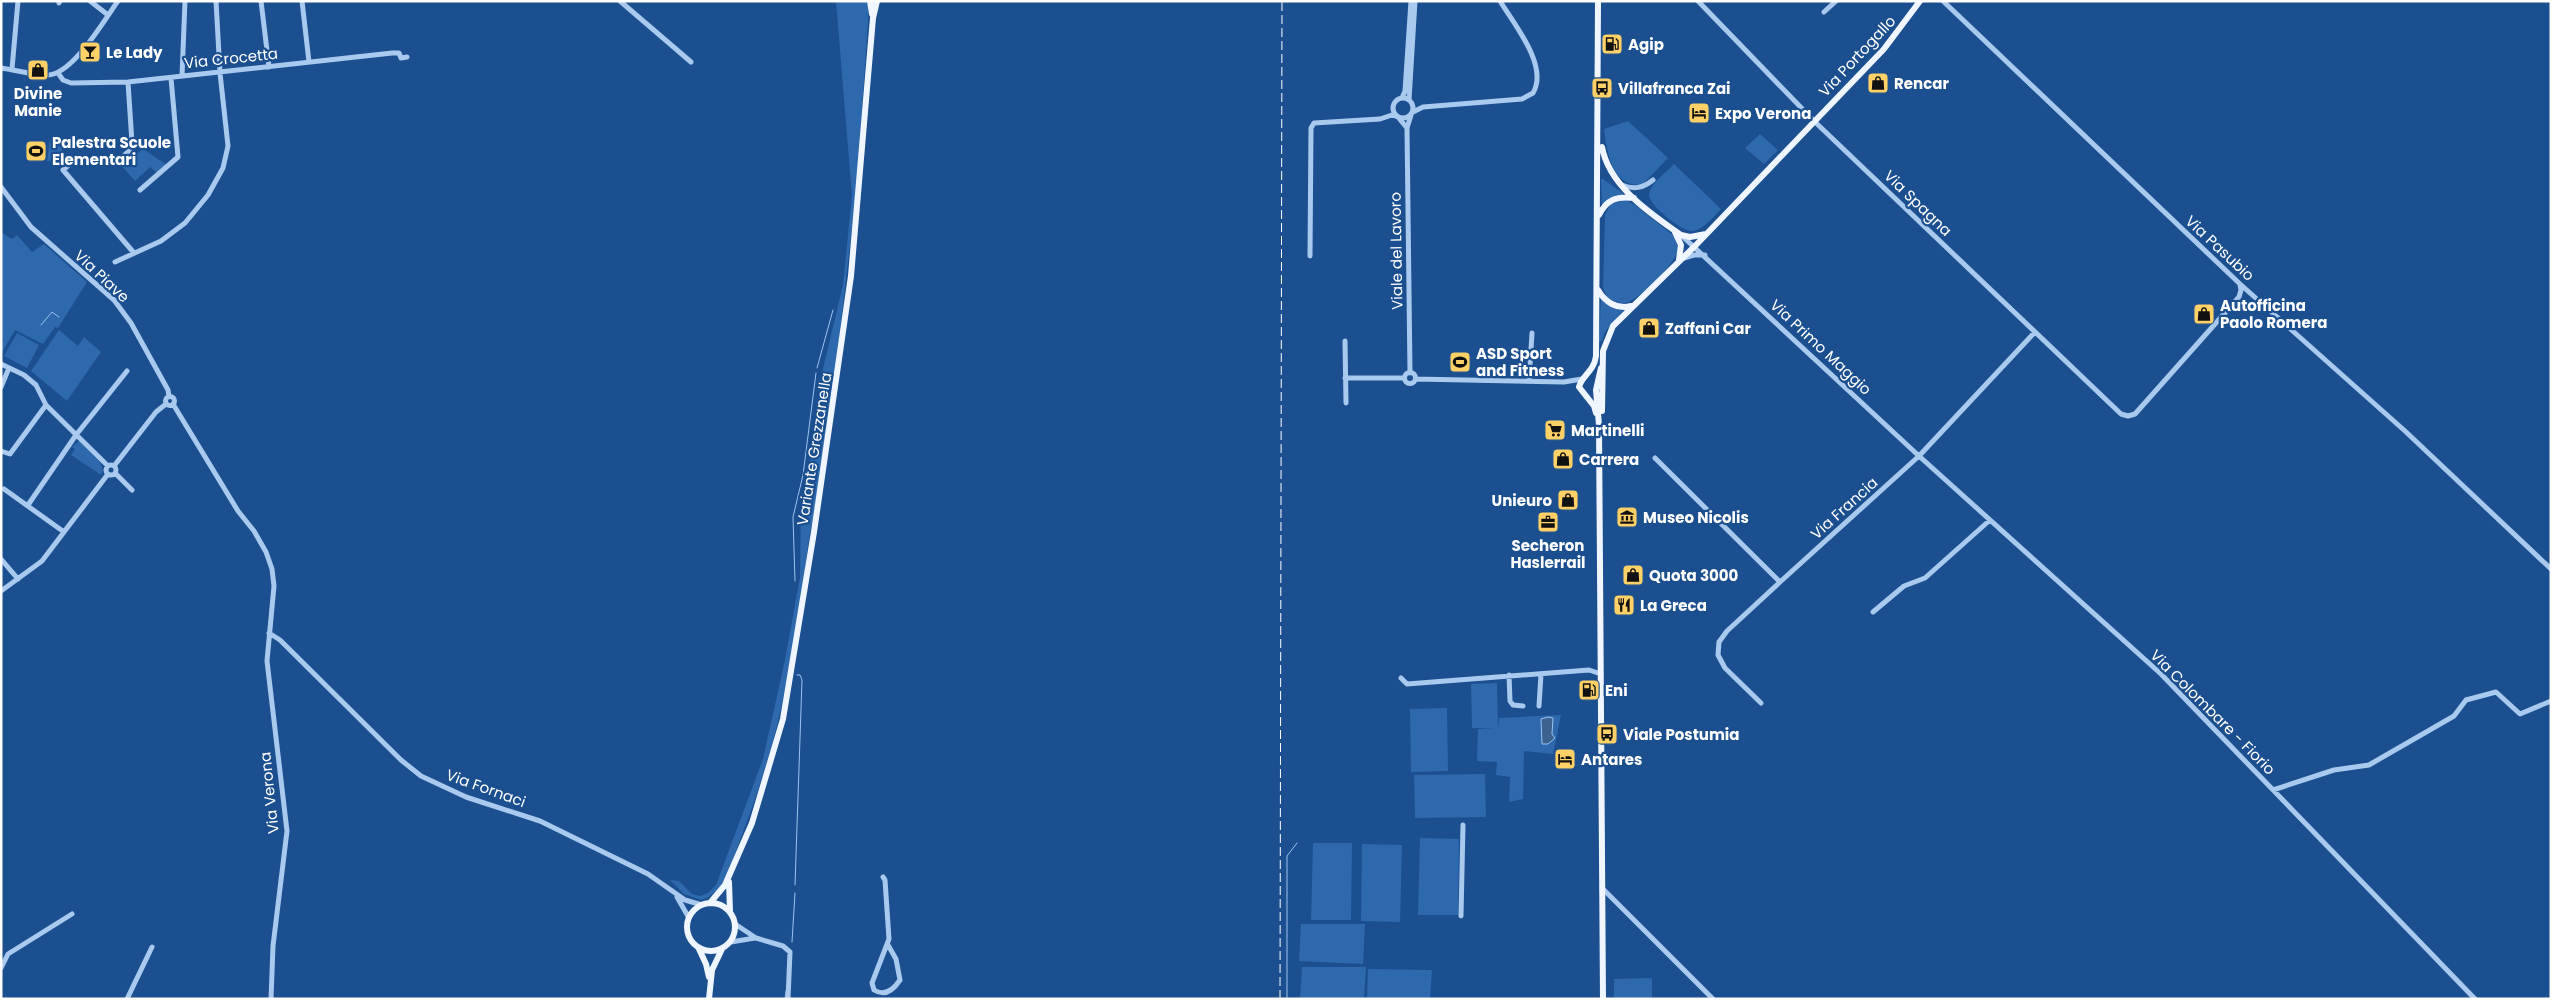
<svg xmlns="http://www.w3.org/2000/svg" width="2552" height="1000" font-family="Poppins,sans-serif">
	<rect width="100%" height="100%" fill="#1b4f8f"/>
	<!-- green -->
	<path fill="#2e69ad" d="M836,1H868V22L857,184L836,365L813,520C808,539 807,557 804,577C800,614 792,652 785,689C775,742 758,793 739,843C731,864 725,893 701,900L684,894L670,880L679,881L692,894L700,896L708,893L716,885L763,759L785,660L800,577L801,498L808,474L820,381L843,285L852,196Z
		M1628,121L1668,158L1642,185C1612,187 1607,153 1604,129Z
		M1760,134L1778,150L1764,164L1745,148Z
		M50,139L63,141L60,162L47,161Z
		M143,149L167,165L157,173L150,167L135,181L122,166Z
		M1674,164L1721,209C1714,216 1705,228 1694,231C1684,234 1647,204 1649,194C1651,183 1667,172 1674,164Z
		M1601,179H1603L1624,194L1602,206Z
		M1626,200L1635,205L1674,236L1679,249C1674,265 1639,301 1623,304L1608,299L1603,288L1605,215L1611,204Z
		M1,232L12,239L17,235L32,252L44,244L87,282L58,328L55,327L43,344L15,330L1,354Z
		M1601,298L1624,309L1605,332L1602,341H1599Z
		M59,330L78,346L84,337L101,352L67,401L31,371Z
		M17,333L39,345L27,368L4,356Z
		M79,441L100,462L103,470L101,475L71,455L75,449L72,447Z
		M1497,683L1498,728L1499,718L1561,715L1553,754L1524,751L1523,799L1509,802L1510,777L1496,775L1497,762L1477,761L1478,729L1495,728H1472L1471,684Z
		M1447,708L1448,771L1411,772L1410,709Z
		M1485,774L1486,817L1415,818L1414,775Z
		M1420,838L1459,839L1458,915H1418Z
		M1313,843H1352L1351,920H1311Z
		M1362,844L1402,845L1400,922L1361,921Z
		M1301,924H1365L1363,964L1299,961Z
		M1302,967H1366L1364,999H1300Z
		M1368,969L1432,970L1430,999H1367Z
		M1652,978V999H1614V979Z"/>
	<!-- water -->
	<path fill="#3c6290" stroke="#9cc4f0" d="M1548,717L1553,718L1552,734L1555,738L1548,744H1542L1541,719Z"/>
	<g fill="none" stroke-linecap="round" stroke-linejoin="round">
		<!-- stream -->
		<path stroke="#9cc4f0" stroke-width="1" d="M41,325L52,312L59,317
			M817,368L833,310
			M795,581L793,517L803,475L816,373
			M795,885L802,680L800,675H797
			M792,942L795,893
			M785,999L786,991
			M1287,999V856L1297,843"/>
		<!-- minor -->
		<path stroke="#a9c9ee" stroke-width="5" d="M90,1L108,15
			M261,1L269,67
			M302,1L309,62
			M620,1L691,62
			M1698,1L1814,121L2121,414L2128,416L2135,414L2239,297L2241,290L2240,285
			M1943,1L2240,284L2405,431L2551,569
			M59,3L60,1
			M1824,12L1836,1
			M1,68C16,70 32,75 47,75C72,76 104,20 118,1
			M12,69L18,1
			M58,73L63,80L71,83L128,82L392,53H399L401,58L407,57
			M182,76L185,1
			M1393 108a10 10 0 1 1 20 0a10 10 0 1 1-20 0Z
			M1402,98L1405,91L1411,1
			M1409,100L1415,1
			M1413,112L1423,107L1522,99L1533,93C1549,66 1514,24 1500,1
			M117,162L131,149L132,143L128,82
			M71,163L63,170L134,253
			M1622,185C1634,190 1643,188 1653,180
			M1,187L31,227L114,300L131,323L168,390L169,396
			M140,190L178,157L171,78
			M1681,235L1919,456L2161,674L2475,999
			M1310,256L1311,128L1314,123L1380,119L1392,115L1398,117L1407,128
			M1684,258L1694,255H1705
			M115,262L161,241L185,223L208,195L223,168L228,146L220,73L216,1
			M1345,341L1346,403
			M1,364L24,375L36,385L46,405L108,466
			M1404.5 378a5.5 5.5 0 1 1 11 0a5.5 5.5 0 1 1-11 0Z
			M1410,373L1407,128L1411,115
			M1345,378H1404
			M1416,379L1564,382L1582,379
			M1529,381L1532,333
			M1,387L9,368
			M165.5 401a4.5 4.5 0 1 1 9 0a4.5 4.5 0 1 1-9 0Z
			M173,404L238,511L254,531L266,552L272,569L274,586L267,661L287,831L273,946L271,999
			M1,451L10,454L46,405
			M1655,458L1780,582
			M106 470a5 5 0 1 1 10 0a5 5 0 1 1-10 0Z
			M114,466L156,412L166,404
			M115,473L132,490
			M4,489L64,532
			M28,505L76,435L127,371
			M1,559L18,579
			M1,591L42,561L108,474
			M1873,612L1904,586L1925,578L1990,520
			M269,633L280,640L401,760L421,776L466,797L540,821L648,874L685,900L702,905
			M1509,675L1510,701L1513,705L1523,706
			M1401,678L1407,684L1589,670L1601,674
			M1761,703L1725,668L1718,655L1719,642L1727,631L1780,582L1919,456L2035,332
			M1539,706L1541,674
			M2273,790L2334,770L2369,765L2454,716L2466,700L2496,692L2520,714L2551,701
			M883,877L885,880L889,939L872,983L874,990C885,997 894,989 900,980L896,959L888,945
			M1602,888L1713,999
			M677,897L689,918
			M1461,916L1463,825
			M735,924L756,938L783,946L790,952L788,999
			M731,942L755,938
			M1,968L8,954L72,914
			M127,999L152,947"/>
		<!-- major -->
		<path stroke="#f0f6ff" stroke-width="6" d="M870,1L872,14
			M1602,147C1609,186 1650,213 1681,235L1690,237L1706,234
			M1599,215C1607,199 1617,196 1634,198
			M1675,232L1681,245L1679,260
			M1598,290C1605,302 1617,310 1631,306
			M1601,368L1596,390L1599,425L1603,999
			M1602,411L1603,351L1613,326L1695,246L1884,49L1920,1
			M1596,413L1594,406L1579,387C1582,375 1594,372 1596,356L1598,1
			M729,882L730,911
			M687 927a24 24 0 1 1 48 0a24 24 0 1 1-48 0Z
			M710,903L725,885L752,823L783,719L814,532L851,276L873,18L877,1
			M699,949L706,964L709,977
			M709,999L712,970L722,949"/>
		<!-- rail -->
		<path stroke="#fff" stroke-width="1" stroke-dasharray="9 4" stroke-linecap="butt" d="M1280,999L1282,1"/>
	</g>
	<!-- icons -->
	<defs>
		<g id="fuel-square" transform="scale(1.125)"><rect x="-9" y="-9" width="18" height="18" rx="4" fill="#ffd166" stroke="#1b4f8f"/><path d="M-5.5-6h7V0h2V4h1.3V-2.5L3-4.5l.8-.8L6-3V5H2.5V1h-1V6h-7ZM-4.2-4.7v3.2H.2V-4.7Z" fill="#111"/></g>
		<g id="bar-square" transform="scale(1.125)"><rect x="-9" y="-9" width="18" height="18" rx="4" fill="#ffd166" stroke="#1b4f8f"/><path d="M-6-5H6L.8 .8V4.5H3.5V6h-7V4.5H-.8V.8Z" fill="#111"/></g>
		<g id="shop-square" transform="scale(1.125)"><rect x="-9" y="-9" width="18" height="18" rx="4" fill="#ffd166" stroke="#1b4f8f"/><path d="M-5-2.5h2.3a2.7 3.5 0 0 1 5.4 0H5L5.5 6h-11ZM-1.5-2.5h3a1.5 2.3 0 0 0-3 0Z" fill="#111"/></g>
		<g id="bus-square" transform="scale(1.125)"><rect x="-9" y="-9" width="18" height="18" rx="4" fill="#ffd166" stroke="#1b4f8f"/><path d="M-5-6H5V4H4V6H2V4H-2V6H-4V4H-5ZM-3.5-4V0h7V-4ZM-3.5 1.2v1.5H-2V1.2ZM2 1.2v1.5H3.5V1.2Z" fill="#111"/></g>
		<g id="hotel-square" transform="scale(1.125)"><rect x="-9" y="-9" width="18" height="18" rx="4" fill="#ffd166" stroke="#1b4f8f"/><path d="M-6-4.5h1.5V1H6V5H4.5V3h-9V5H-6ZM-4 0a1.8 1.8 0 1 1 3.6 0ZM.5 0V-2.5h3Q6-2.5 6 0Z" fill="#111"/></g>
		<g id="stadium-square" transform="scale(1.125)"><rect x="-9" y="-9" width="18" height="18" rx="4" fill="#ffd166" stroke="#1b4f8f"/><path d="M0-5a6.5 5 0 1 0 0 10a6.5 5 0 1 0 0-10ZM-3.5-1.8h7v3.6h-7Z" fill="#111"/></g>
		<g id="supermarket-square" transform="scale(1.125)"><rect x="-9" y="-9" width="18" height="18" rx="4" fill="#ffd166" stroke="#1b4f8f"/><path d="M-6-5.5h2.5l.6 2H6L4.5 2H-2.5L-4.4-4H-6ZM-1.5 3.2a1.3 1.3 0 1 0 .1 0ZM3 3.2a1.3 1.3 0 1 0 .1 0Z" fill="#111"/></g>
		<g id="museum-square" transform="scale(1.125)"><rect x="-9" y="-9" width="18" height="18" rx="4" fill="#ffd166" stroke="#1b4f8f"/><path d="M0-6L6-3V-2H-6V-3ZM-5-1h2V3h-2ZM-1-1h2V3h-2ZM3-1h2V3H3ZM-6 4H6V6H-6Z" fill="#111"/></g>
		<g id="office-square" transform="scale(1.125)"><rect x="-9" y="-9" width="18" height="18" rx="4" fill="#ffd166" stroke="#1b4f8f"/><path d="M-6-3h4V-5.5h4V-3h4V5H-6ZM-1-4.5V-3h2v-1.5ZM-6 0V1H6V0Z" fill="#111"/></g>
		<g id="restaurant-square" transform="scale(1.125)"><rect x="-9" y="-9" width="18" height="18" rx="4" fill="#ffd166" stroke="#1b4f8f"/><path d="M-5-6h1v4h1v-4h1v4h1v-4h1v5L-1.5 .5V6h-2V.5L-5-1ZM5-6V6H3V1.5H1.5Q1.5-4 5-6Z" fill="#111"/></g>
	</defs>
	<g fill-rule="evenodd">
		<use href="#fuel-square" x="1612" y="44"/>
		<use href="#bar-square" x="90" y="52"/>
		<use href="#shop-square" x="38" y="70"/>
		<use href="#shop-square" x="1878" y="83"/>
		<use href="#bus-square" x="1602" y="88"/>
		<use href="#hotel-square" x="1699" y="113"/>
		<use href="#stadium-square" x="36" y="151"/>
		<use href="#shop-square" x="2204" y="314"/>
		<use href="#shop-square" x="1649" y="328"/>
		<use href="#stadium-square" x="1460" y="362"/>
		<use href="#supermarket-square" x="1555" y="430"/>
		<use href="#shop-square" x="1563" y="459"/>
		<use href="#shop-square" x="1568" y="500"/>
		<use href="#museum-square" x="1627" y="517"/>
		<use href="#office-square" x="1548" y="522"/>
		<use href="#shop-square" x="1633" y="575"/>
		<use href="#restaurant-square" x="1624" y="605"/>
		<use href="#fuel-square" x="1589" y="690"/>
		<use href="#bus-square" x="1607" y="734"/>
		<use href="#hotel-square" x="1565" y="759"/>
	</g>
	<g text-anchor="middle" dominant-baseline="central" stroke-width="4.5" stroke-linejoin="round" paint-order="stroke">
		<!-- poi labels -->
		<g font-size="15" font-weight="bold" fill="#fff" stroke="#1b4f8f" text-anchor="start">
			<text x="1628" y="44">Agip</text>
			<text x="106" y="52">Le Lady</text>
			<text x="1894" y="83">Rencar</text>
			<text x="1618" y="88">Villafranca Zai</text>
			<text x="38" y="93" text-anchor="middle">Divine<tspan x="38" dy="17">Manie</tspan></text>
			<text x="1715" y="113">Expo Verona</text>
			<text x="52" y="142">Palestra Scuole<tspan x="52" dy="17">Elementari</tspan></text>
			<text x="2220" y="305">Autofficina<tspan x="2220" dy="17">Paolo Romera</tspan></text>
			<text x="1665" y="328">Zaffani Car</text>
			<text x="1476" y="353">ASD Sport<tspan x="1476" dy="17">and Fitness</tspan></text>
			<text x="1571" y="430">Martinelli</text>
			<text x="1579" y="459">Carrera</text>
			<text x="1552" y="500" text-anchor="end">Unieuro</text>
			<text x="1643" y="517">Museo Nicolis</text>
			<text x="1548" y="545" text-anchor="middle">Secheron<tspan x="1548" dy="17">Haslerrail</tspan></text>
			<text x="1649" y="575">Quota 3000</text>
			<text x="1640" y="605">La Greca</text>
			<text x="1605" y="690">Eni</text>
			<text x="1623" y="734">Viale Postumia</text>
			<text x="1581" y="759">Antares</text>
		</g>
		<!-- street labels -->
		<g font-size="15" fill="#fff" stroke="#1b4f8f">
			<text transform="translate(1857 56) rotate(-47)">Via Portogallo</text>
			<text transform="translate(231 58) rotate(-6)">Via Crocetta</text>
			<text transform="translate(1918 203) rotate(44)">Via Spagna</text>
			<text transform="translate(2220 248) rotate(43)">Via Pasubio</text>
			<text transform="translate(1396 251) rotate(-91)">Viale del Lavoro</text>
			<text transform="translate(102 276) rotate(43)">Via Piave</text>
			<text transform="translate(1821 347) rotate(43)">Via Primo Maggio</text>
			<text transform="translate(814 449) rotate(-81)">Variante Grezzanella</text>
			<text transform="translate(1844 508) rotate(-42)">Via Francia</text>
			<text transform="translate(2213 712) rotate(45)">Via Colombare - Fiorio</text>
			<text transform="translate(486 788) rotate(20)">Via Fornaci</text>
			<text transform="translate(269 793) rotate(-96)">Via Verona</text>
		</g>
	</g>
	<!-- border -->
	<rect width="2552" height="1000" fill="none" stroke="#ffffff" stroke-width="5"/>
</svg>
